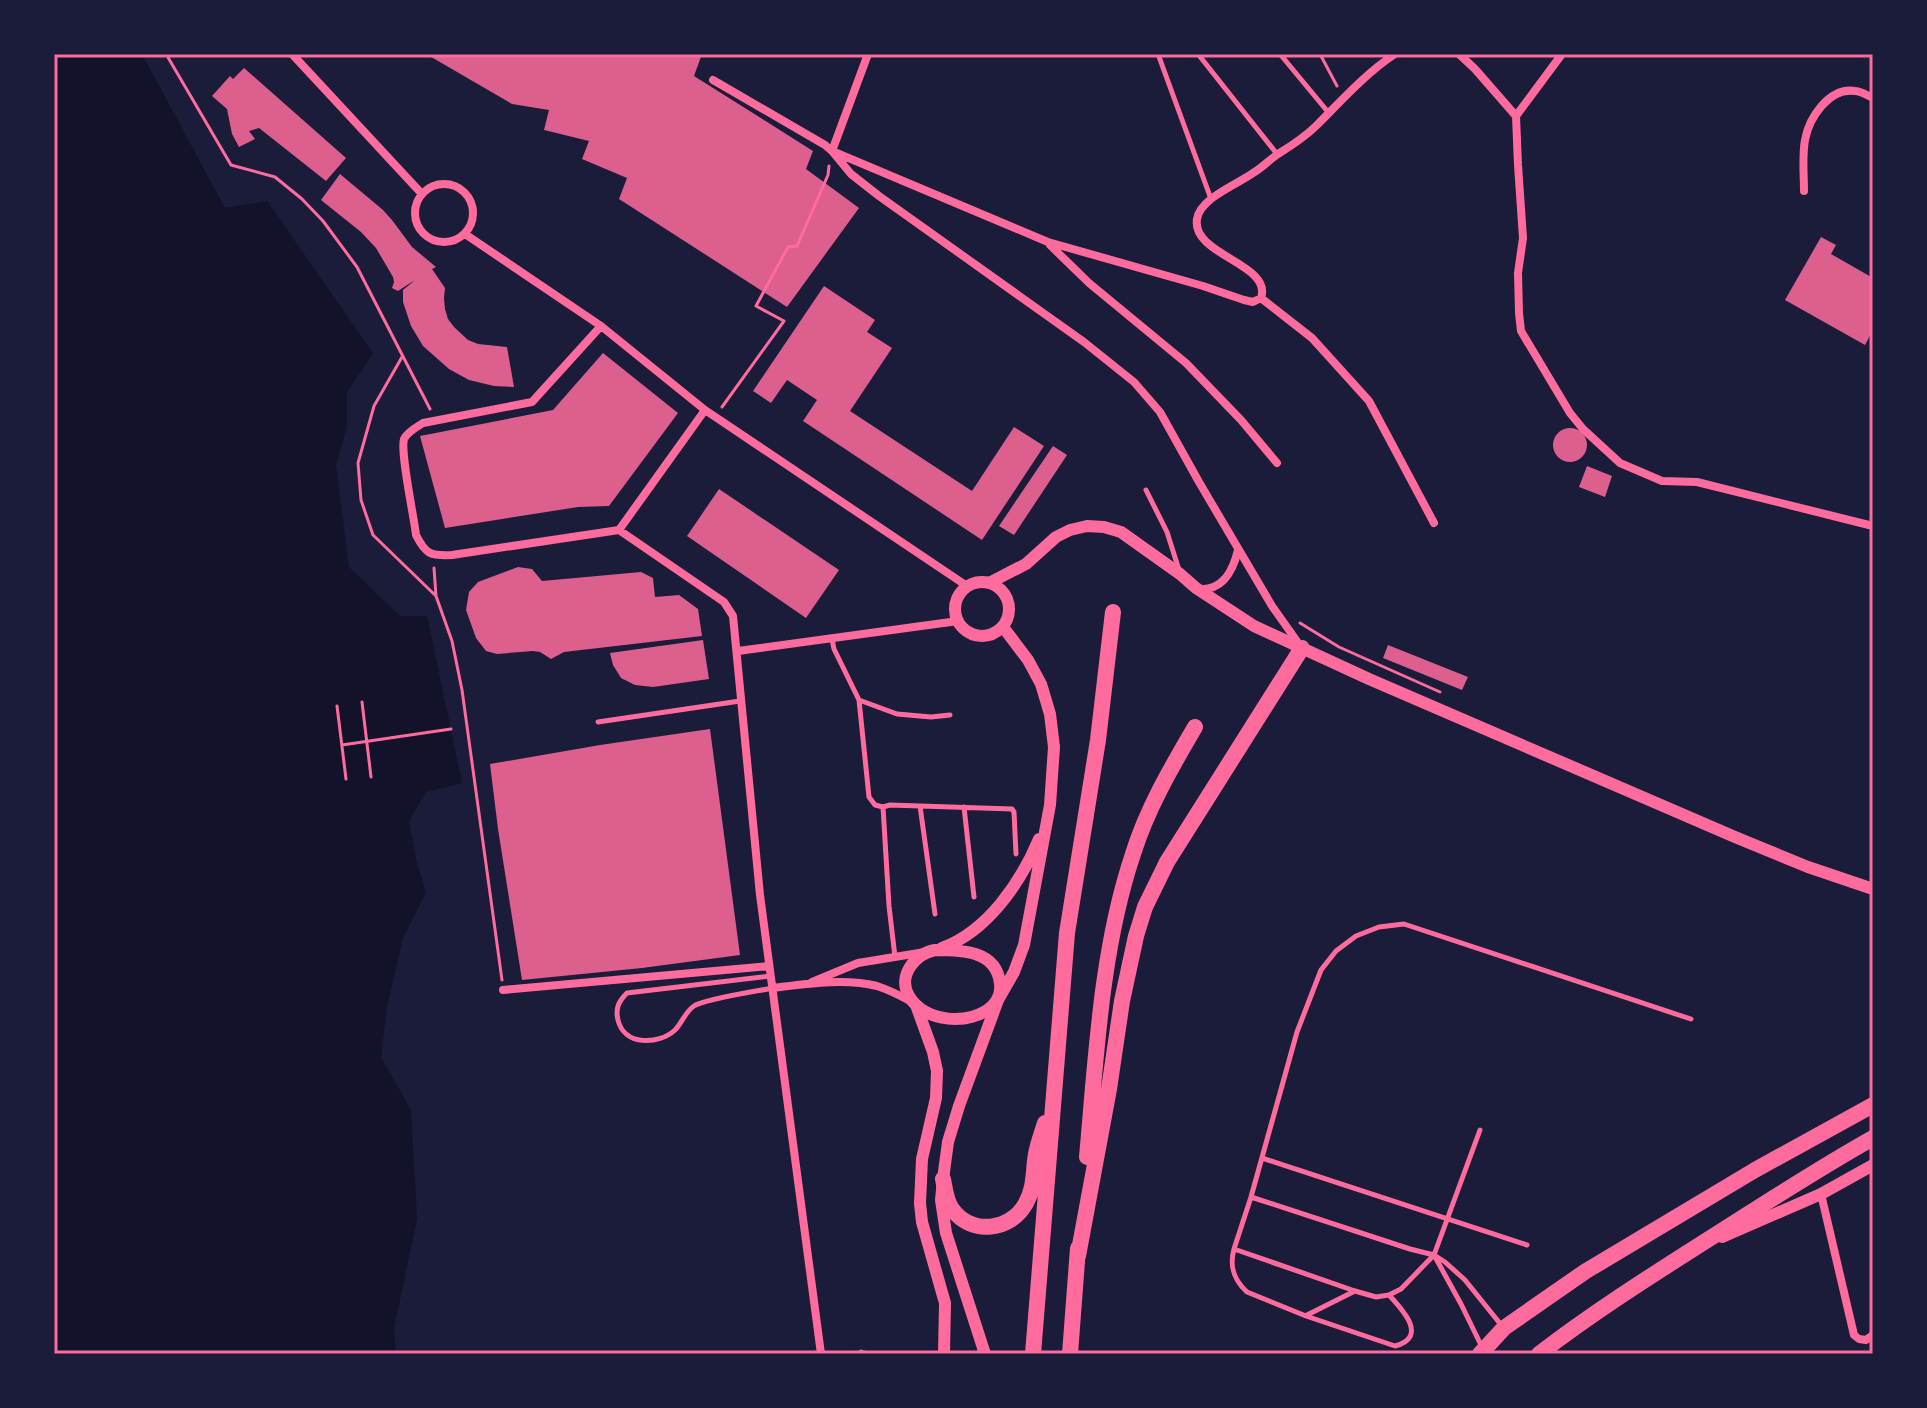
<svg xmlns="http://www.w3.org/2000/svg" width="1927" height="1408" font-family="Signika,sans-serif">
	<rect width="100%" height="100%" fill="#1b1b3a"/>
	<!-- water -->
	<path fill="#12122b" d="M54,54H142L225,208L267,201L373,353L347,392V427L336,464L349,567L400,616H427L462,783L426,792L409,821L417,864L426,892L403,938L387,1006L381,1057L411,1110L417,1219L394,1328L396,1354H54Z"/>
	<!-- building -->
	<path fill="#dd5f8e" d="M426,54H702L694,76L813,151L806,169L859,208L787,307L619,199L627,178L582,159L589,141L544,130L549,110L512,104Z
		M244,68L346,158L326,181L259,128L249,131L255,139L239,147L232,134L227,109L212,96L230,76L233,79Z
		M340,174L383,210L392,220L412,247L436,267L432,269L445,288L444,298L445,309L448,319L454,327L468,340L478,344L507,347L514,387L494,386L469,380L449,369L423,346L411,326L403,302V290L415,280L398,291L392,288L394,282L393,277L376,248L361,232L321,200Z
		M1821,237L1836,245L1831,254L1873,278V330L1865,345L1785,300Z
		M824,286L875,320L867,332L892,348L850,411L972,491L1014,427L1044,446L982,540L803,421L817,400L787,380L771,403L753,391Z
		M603,353L678,413L609,506L578,507L445,528L420,436L553,410Z
		M1553 445a17 17 0 1 1 34 0a17 17 0 1 1-34 0Z
		M1053,446L1067,455L1014,535L999,526Z
		M1587,466L1612,476L1605,497L1579,487Z
		M719,489L839,570L806,618L687,536Z
		M518,567L532,569L542,581L641,572L653,578L655,597L679,595L698,609L702,636L564,652L551,659L540,652L533,651L497,654L486,651L476,638L466,610L469,592L478,582Z
		M703,640L709,679L653,687L635,685L621,678L613,665L610,653Z
		M1388,645L1468,677L1462,690L1383,658Z
		M710,729L740,955L642,968L522,980L498,829L490,764L600,745Z"/>
	<g fill="none" stroke-linecap="round" stroke-linejoin="round">
		<!-- path -->
		<path stroke="#ff6b9d" stroke-width="3" d="M166,54L231,165L275,177L302,199L323,221L357,267L430,409
			M1320,54L1337,86
			M402,357L374,406L358,463L361,500L373,535L436,596L452,641L462,690L502,980
			M722,407L784,321L756,306L788,247L797,246L828,175L829,166
			M434,568L436,596
			M1300,623L1339,647L1440,692
			M362,702L371,777
			M337,706L346,779
			M342,745L451,729"/>
		<!-- service -->
		<path stroke="#ff6b9d" stroke-width="5" d="M1158,54L1211,199
			M1198,54L1277,154
			M1280,54L1328,112
			M1146,490L1167,532L1179,570
			M832,639L834,649L859,700L869,797L875,805L883,807
			M859,700L897,714L931,717L950,715
			M598,722L740,701
			M920,806L935,914
			M964,807L974,897
			M895,957L889,906L883,807L890,805L1012,809L1014,812L1016,854
			M770,976L627,993C619,1001 615,1008 618,1020C624,1046 659,1045 675,1030C682,1023 685,1012 694,1006C704,999 758,991 773,988
			M1480,1130L1434,1255L1401,1289L1389,1295L1376,1297L1355,1291L1234,1249L1251,1197L1297,1032L1321,970L1336,951L1356,936L1379,927L1404,924L1691,1019
			M1262,1158L1527,1245
			M1251,1197L1410,1249L1434,1255L1445,1262L1465,1280L1502,1326
			M1234,1249C1229,1267 1234,1280 1247,1292L1306,1316L1395,1346C1429,1337 1402,1309 1389,1295
			M1434,1255L1461,1304L1480,1343
			M1307,1315L1355,1291
			M861,1352L867,1354"/>
		<!-- minor -->
		<path stroke="#ff6b9d" stroke-width="8" d="M292,54L422,194
			M1395,54C1366,73 1341,101 1317,125C1306,136 1291,146 1278,154C1269,160 1262,168 1253,173C1238,184 1200,198 1197,219C1191,255 1273,264 1261,298L1312,338L1369,401L1434,523
			M1459,54L1475,69L1516,116
			M1562,54L1516,116L1518,165L1523,238L1518,273L1519,313L1521,331L1570,413L1583,429L1620,463L1662,481L1697,482L1873,526
			M713,80L825,145L832,151L1048,242L1203,286L1244,300L1253,302L1261,298
			M832,151L851,174L879,196L1084,342L1134,382L1160,412L1199,482L1272,606L1301,647
			M832,151L868,54
			M415 213a29 29 0 1 1 58 0a29 29 0 1 1-58 0Z
			M1804,191C1804,175 1802,156 1805,140C1809,118 1829,87 1855,91C1861,91 1868,96 1873,98
			M465,234L601,326L705,410L967,586
			M1050,245L1089,283L1186,363L1241,420L1277,463
			M601,326L532,402L423,423C417,427 407,432 404,439C400,452 414,517 416,535C426,555 431,556 452,555L619,530L705,410
			M619,530L724,602L733,616L760,895L821,1354
			M1198,589C1223,591 1233,571 1238,550
			M738,651L958,621
			M812,982L858,963L925,952
			M773,988C806,984 844,978 877,986C889,990 901,996 912,1002
			M503,990L769,966
			M1821,1194L1854,1335L1859,1339L1866,1340L1873,1335"/>
		<!-- tertiary -->
		<path stroke="#ff6b9d" stroke-width="12" d="M955 609a27 27 0 1 1 54 0a27 27 0 1 1-54 0Z
			M989,583L1026,564L1056,537L1070,530L1087,526L1104,527L1121,532L1180,574L1196,588L1254,626L1369,679L1735,837L1808,867L1873,889
			M942,948C988,931 1021,882 1039,839
			M935,950C961,950 997,950 1000,984C1001,992 998,1001 992,1006C971,1026 924,1023 909,996C897,976 915,954 935,950Z
			M916,1005L933,1052L937,1071L936,1098L922,1159L920,1203L922,1222L945,1303L944,1354
			M1722,1237L1821,1194L1873,1165
			M985,1354L946,1233L941,1200L943,1179L948,1142L959,1106L998,1000L1014,972L1024,945L1050,805L1054,747L1050,714L1041,684L1028,660L1003,627"/>
		<!-- primary -->
		<path stroke="#ff6b9d" stroke-width="16" d="M1087,1157C1096,1058 1101,949 1133,854C1147,809 1171,768 1195,727
			M943,1179C945,1189 946,1201 952,1209C972,1236 1011,1231 1026,1203C1035,1187 1033,1171 1036,1154C1038,1143 1042,1133 1045,1123
			M1078,1256L1109,1089L1122,1001L1136,936L1145,907L1167,862L1302,648
			M1033,1354L1067,933L1098,740L1113,612
			M1070,1354L1078,1248
			M1480,1354L1504,1328L1586,1271L1755,1170L1873,1105
			M1539,1354C1591,1314 1646,1279 1701,1244C1758,1208 1814,1171 1873,1138"/>
	</g>
	<!-- border -->
	<rect width="1927" height="1408" fill="none" stroke="#1b1b3a" stroke-width="112"/>
	<rect x="56" y="56" width="1815" height="1296" fill="none" stroke="#ff6b9d" stroke-width="3"/>
</svg>
